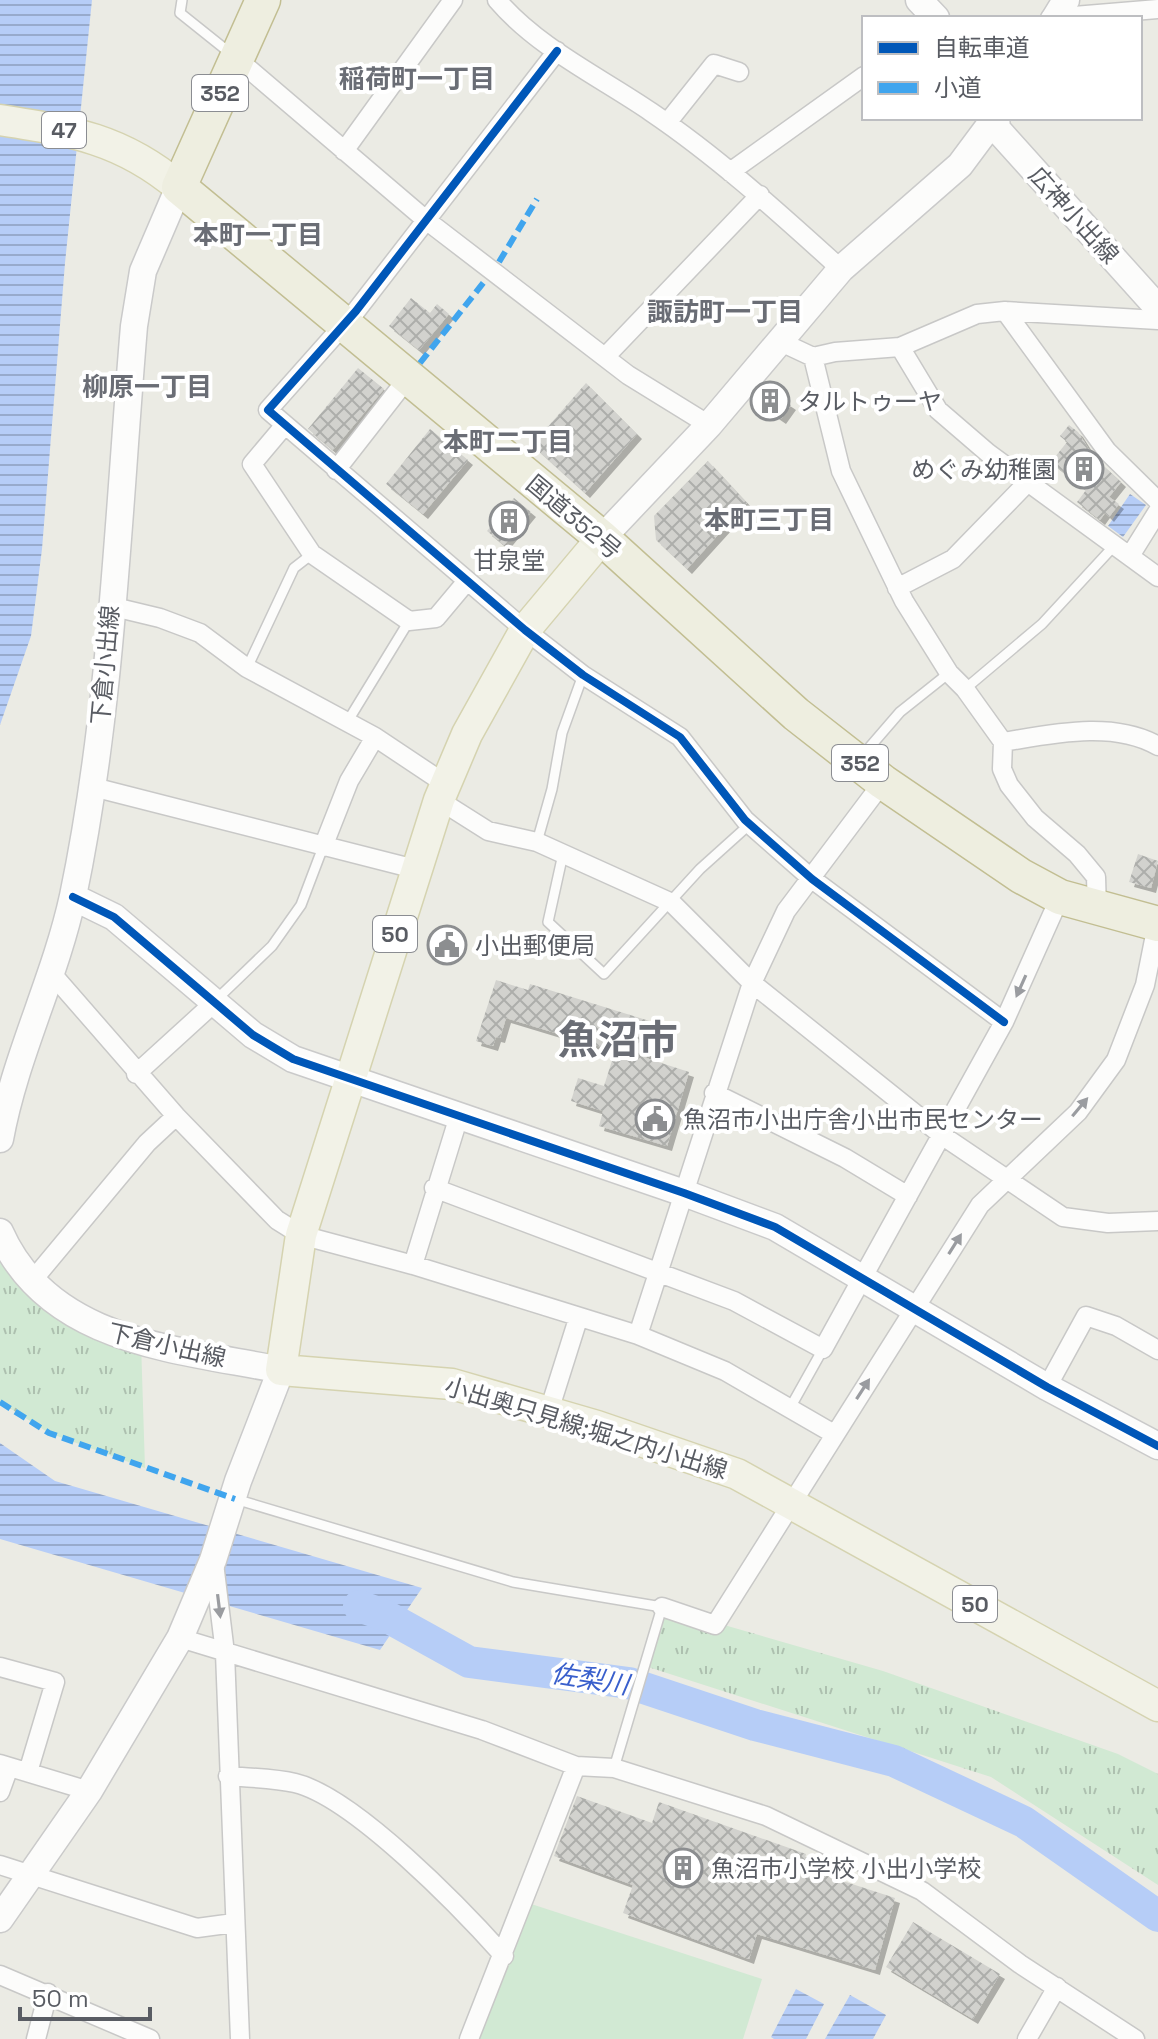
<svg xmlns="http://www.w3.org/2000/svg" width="1158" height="2039" font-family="'Space Grotesk','Noto Sans JP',sans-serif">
	<defs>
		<pattern id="park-tufts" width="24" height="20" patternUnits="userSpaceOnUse" patternTransform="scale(2)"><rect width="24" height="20" fill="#d1e9d3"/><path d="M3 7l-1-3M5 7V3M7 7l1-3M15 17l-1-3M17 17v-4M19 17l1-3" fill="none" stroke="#adc0af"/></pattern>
		<pattern id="water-rules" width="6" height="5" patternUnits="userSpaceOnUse" patternTransform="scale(2)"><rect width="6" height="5" fill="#b6cdf7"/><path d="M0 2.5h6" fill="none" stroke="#97aacc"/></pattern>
		<pattern id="building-cross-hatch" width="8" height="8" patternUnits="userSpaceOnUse" patternTransform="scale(2)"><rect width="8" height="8" fill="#d2d2ce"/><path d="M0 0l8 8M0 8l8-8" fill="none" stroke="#adaeab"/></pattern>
		<filter id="shadow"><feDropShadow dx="5" dy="5" stdDeviation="0" flood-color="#0004"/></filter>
	</defs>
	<rect width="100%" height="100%" fill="#ebebe4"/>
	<!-- green -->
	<path fill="#d1e9d3" d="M522,1901L762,1979L743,2039H468Z"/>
	<!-- park -->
	<path fill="url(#park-tufts)" d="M0,1232L32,1281L141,1342L145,1468L49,1433L0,1402Z
		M662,1607L883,1671L1118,1754L1158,1774V1885L991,1777L645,1666Z"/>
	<!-- water -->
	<path fill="url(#water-rules)" d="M0,0H92L65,263L42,549L31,636L0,725Z
		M1130,494L1146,505L1123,537L1108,526Z
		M0,1443L55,1481L422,1588L380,1650L0,1539Z
		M796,1989L824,2004L806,2039H774L771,2037Z
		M850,1995L886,2015L873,2039H825Z"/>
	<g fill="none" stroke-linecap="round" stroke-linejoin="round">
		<!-- river -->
		<path stroke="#b6cdf7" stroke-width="32" d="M359,1606L384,1615L469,1662L629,1683L755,1725L894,1761L1024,1822L1158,1916"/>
	</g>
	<!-- building -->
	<path fill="url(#building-cross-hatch)" filter="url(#shadow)" d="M411,298L430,313L437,304L449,314L419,350L389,326Z
		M358,368L384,389L333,450L308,429Z
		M586,383L637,434L585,493L532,445Z
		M763,386L791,405L781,419L752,399Z
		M1069,425L1078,432L1093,456L1121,482L1109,497L1119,504L1109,517L1105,513L1100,520L1077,502L1086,490L1051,462L1067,442L1060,436Z
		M430,429L468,460L423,514L386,484Z
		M708,461L747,503L687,569L656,540L654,516Z
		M514,498L531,512L504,545L487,531Z
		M1138,854L1158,861L1151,888L1129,882Z
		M496,980L528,990L530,984L656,1023L646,1058L689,1072L667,1146L599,1126L603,1111L571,1101L578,1078L604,1086L615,1051L506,1018L500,1038L496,1037L493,1046L476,1041Z
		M577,1796L652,1823L659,1802L806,1854L803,1868L895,1898L875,1970L757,1934L749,1959L623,1913L633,1885L554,1856Z
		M913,1922L1000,1974L973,2019L886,1967Z"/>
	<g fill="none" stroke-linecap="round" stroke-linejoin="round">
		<!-- lane casing -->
		<g stroke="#c8c8c7" stroke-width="12">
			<path id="lane" d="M182,0L180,13L230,53
				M247,668L294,568L312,554
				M965,689L1042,624L1113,547
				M346,724L409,621
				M862,756L900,712L949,673
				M537,842L552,789L562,733L583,675
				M563,854L548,922L604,974L700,869L750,824
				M216,1000L272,946L301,905L323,847
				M790,1408L823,1349
				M235,1499L513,1582L662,1607L614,1768"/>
		</g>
		<!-- street casing -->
		<g stroke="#c8c8c7" stroke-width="21">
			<path id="street" d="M497,0C538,48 600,77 651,112C719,158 780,214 841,269
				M1050,18L1158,9
				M557,51L356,311L268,410L525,630L583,675L680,737L745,820L812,879L1004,1022
				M236,58L426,220L628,375L709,425
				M667,123L714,64L739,72
				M344,151L453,0
				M730,172L864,76
				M1005,311L1107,451L1158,501
				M781,342L813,357L835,352L900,347L977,314L1005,311L1158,320
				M900,347L938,410L988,453L1158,577
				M606,356L760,195
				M813,357L841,471L904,601L949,673L965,689L1003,742L1002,769L1009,785L1035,818L1077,854L1096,877L1097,910
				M284,426L252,464L312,554L409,621L436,618L467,581
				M336,470L407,379
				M1130,556L1158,511
				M897,588L953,559L1027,483
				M110,606L160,618L200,633L247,668L375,737L447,785
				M1003,742C1052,734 1113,720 1158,746
				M93,787L415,869
				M439,800L488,831L537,842L672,903L752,983L943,1136L1063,1217L1108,1223L1158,1221
				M323,847L349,781L375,737
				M53,975L176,1116L277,1220L301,1235L413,1265L638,1335L725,1371L834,1434
				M136,1074L214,1003
				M714,1093L845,1158L908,1196
				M434,1188L734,1301L823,1349L1004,1022L1060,897
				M413,1265L459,1116
				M32,1281L147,1143L176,1116
				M638,1335L752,983L786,911L883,782
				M1047,1387L1086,1316L1116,1326L1158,1350
				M548,1414L578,1319
				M214,1563L225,1653L240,2039
				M662,1607L715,1625L980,1205L1078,1112L1116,1060L1145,985L1158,920
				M180,1638L482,1730L576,1766L614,1768L766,1816L922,1891L1020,1964L1135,2039
				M0,1667L55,1682L28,1772
				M0,1764L89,1791
				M228,1776C249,1778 274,1778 295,1783C354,1797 462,1909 504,1956
				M0,1792L9,1767
				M0,1865L197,1928L234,1923
				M0,1975L150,2039
				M36,2039L48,1993
				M469,2039L576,1766
				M1027,2039L1057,1987"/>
		</g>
		<!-- secondary casing -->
		<g stroke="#cacaca" stroke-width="29">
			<path id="secondary" d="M919,0L936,18
				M1055,18L1066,0
				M996,118L997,129L1158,308
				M602,538L709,425L841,269L960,165L995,118
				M73,897L114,917L253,1035L293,1059L684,1193L775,1227L1047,1387L1158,1446
				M0,1139C15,1056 55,979 73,896C112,710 118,515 134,326L143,271L179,187
				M0,1232C49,1343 177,1349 281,1370L238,1481L213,1560L180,1638L89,1791L0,1919"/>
		</g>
		<!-- primary casing -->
		<g stroke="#d5d3b0" stroke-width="33">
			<path id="primary" d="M0,120C72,131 122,139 179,187
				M602,538L525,630L467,734L439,800L301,1235L281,1370L452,1384L597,1426L737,1474L1158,1706"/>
		</g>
		<!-- highway casing -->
		<g stroke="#c2be92" stroke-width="37">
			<path id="highway" d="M263,0L179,187L602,538L796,714L883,782L1021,876L1060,897L1158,924"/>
		</g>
		<!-- lane -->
		<use href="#lane" stroke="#fcfcfb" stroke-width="9"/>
		<!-- street -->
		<use href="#street" stroke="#fcfcfb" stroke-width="18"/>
		<!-- secondary -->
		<use href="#secondary" stroke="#fcfcfb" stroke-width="26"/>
		<!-- primary -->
		<use href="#primary" stroke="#f2f2e7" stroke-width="30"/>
		<!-- highway -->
		<use href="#highway" stroke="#eeeee0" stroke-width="34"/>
		<!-- quiet -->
		<path stroke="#40a5ee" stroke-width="6" stroke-dasharray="12 6" stroke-linecap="butt" d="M499,262L537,199
			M420,363L484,282
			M0,1402L49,1433L235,1499"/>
		<!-- cycleway casing -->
		<g stroke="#fff" stroke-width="13">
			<path id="cycleway" d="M557,51L356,311L268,410L525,630L583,675L680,737L745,820L812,879L1004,1022
				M73,897L114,917L253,1035L293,1059L684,1193L775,1227L1047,1387L1158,1446"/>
		</g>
		<!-- cycleway -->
		<use href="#cycleway" stroke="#0057b8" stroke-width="8"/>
	</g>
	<!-- one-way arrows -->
	<defs><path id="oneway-solid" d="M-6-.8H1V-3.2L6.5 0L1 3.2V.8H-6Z" transform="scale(2)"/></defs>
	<g fill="#9a9ca0">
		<use href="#oneway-solid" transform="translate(1021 986) rotate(114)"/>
		<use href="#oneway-solid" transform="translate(1080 1107) rotate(-50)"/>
		<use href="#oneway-solid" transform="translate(955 1244) rotate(-58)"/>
		<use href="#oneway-solid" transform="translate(863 1389) rotate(-57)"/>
		<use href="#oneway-solid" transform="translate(219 1606) rotate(83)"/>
	</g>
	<!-- icons -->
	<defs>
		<g id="building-ring" transform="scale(2)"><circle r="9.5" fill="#fff" stroke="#8c8e90" stroke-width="1.5"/><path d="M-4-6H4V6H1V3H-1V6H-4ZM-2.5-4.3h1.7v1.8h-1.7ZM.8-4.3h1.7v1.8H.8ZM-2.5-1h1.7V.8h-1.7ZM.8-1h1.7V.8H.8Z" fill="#8c8e90"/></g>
		<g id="civic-ring" transform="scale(2)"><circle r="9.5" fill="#fff" stroke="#8c8e90" stroke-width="1.5"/><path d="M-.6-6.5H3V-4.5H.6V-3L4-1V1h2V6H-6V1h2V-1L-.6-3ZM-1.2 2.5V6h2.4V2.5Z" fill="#8c8e90"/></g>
	</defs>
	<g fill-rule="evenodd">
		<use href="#building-ring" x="770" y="401"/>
		<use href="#building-ring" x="1084" y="469"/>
		<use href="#building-ring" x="509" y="521"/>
		<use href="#civic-ring" x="447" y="945"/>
		<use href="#civic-ring" x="655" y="1119"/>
		<use href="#building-ring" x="683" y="1868"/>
	</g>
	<g text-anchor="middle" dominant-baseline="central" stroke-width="8" stroke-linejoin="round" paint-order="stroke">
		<!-- shield labels -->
		<g fill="#fff" stroke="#8b8d92" stroke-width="2">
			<rect x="192" y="75" width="56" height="36" rx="6"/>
			<rect x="42" y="112" width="44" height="36" rx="6"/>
			<rect x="832" y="745" width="56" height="36" rx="6"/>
			<rect x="373" y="916" width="44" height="36" rx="6"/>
			<rect x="953" y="1586" width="44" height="36" rx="6"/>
		</g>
		<g font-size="22" font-weight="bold" fill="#595c63">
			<text x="220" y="93">352</text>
			<text x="64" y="130">47</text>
			<text x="860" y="763">352</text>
			<text x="395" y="934">50</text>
			<text x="975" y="1604">50</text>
		</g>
		<!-- street labels -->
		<g font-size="24" fill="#595c63" stroke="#fff">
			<text transform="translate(1074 215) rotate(48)">広神小出線</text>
			<text transform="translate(574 517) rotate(40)">国道352号</text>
			<text transform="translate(105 665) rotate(-85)">下倉小出線</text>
			<text transform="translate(167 1345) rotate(13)">下倉小出線</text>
			<text transform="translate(586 1428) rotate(17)">小出奥只見線;堀之内小出線</text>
		</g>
		<!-- poi labels -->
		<g font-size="24" fill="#595c63" stroke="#fff" text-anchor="start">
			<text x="798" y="401">タルトゥーヤ</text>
			<text x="1056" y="469" text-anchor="end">めぐみ幼稚園</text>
			<text x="509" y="560" text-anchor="middle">甘泉堂</text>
			<text x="475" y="945">小出郵便局</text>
			<text x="683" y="1119">魚沼市小出庁舎小出市民センター</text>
			<text x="711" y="1868">魚沼市小学校 小出小学校</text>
		</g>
		<!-- neighbourhood labels -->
		<g font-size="26" font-weight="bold" fill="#6a6d75" stroke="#fff">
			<text x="417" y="79">稲荷町一丁目</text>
			<text x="258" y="235">本町一丁目</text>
			<text x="725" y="312">諏訪町一丁目</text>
			<text x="147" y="387">柳原一丁目</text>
			<text x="508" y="442">本町二丁目</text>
			<text x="769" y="520">本町三丁目</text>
		</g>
		<!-- water labels -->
		<g font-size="26" font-style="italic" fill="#395fcc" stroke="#fff">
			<text transform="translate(590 1679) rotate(9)">佐梨川</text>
		</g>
		<!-- town labels -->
		<g font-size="40" font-weight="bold" fill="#6a6d75" stroke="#fff">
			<text x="618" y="1040">魚沼市</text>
		</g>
	</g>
	<!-- legend -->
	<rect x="862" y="16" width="280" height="104" fill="#ffffff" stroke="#bdbec1" stroke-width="2"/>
	<rect x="878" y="42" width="40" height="12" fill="#0057b8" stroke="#bdbec1" stroke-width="2"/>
	<text x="934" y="56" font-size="24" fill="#595c63">自転車道</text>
	<rect x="878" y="82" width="40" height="12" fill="#40a5ee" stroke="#bdbec1" stroke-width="2"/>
	<text x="934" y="96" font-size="24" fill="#595c63">小道</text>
	<!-- scale -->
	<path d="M20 2007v12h130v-12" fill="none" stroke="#595c63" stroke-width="4"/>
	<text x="32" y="2007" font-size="24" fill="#595c63" stroke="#ffffff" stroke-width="6" paint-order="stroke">50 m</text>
</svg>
